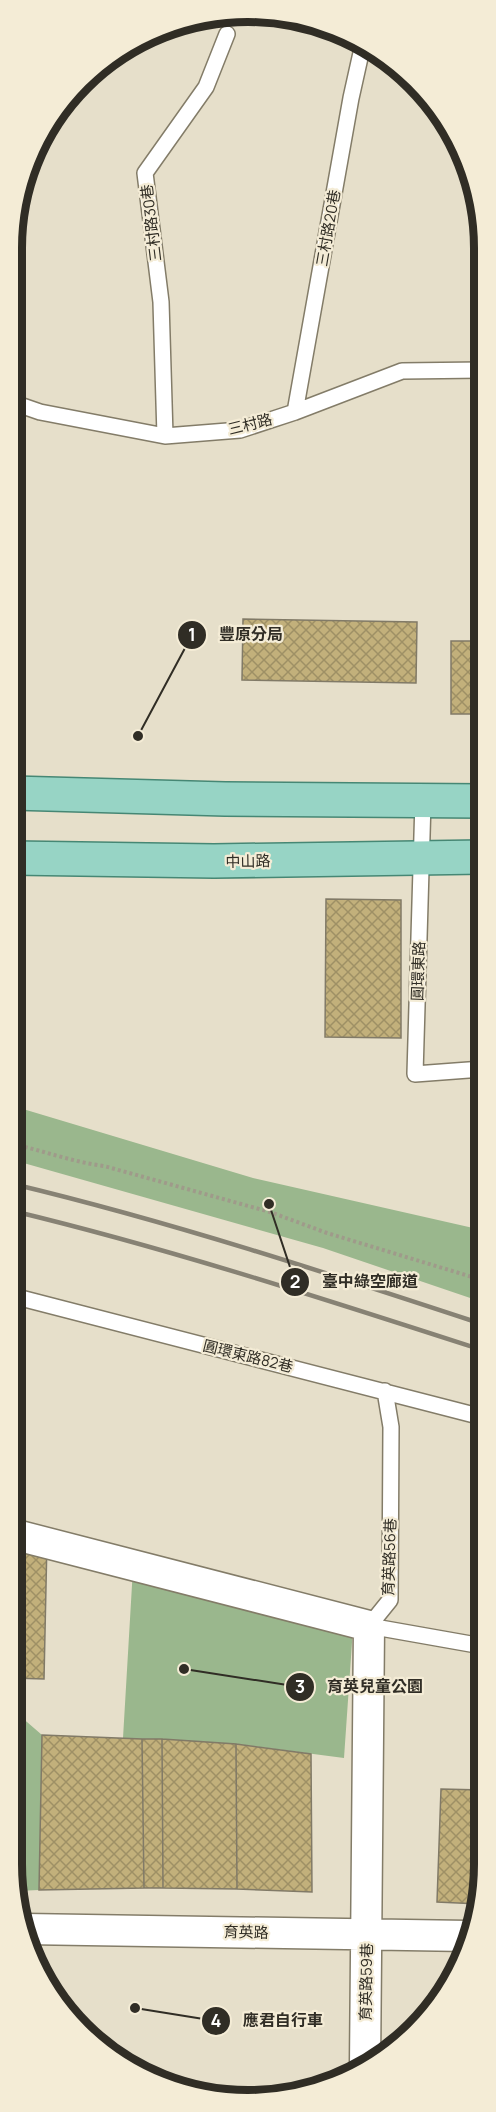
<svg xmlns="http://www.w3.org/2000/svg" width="496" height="2112" font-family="Manrope,'Noto Sans TC',sans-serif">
	<defs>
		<pattern id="building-cross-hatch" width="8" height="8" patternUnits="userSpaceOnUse" patternTransform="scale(1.5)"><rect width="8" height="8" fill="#c2b07b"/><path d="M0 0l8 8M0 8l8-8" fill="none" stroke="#9e9065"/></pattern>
	</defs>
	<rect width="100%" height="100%" fill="#e6dfca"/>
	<!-- green -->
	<path fill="#9ab78d" d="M13,1106L253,1178L482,1230V1302L323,1248L13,1160Z
		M133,1568L353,1628L344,1758L236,1744L123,1738Z
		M12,1709L42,1735L39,1890L17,1891L12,1864Z"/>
	<!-- building -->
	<path fill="url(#building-cross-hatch)" stroke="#817a67" stroke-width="1.5" d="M243,619L417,622L416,683L242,680Z
		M451,641H482V714H451Z
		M326,899L401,900V1038L325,1037Z
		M12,1530L47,1540L44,1679L12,1678Z
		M12,1680H21L23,1741L12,1742Z
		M42,1735L142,1739L144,1888L39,1890Z
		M142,1739H162L163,1888H144Z
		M162,1739L236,1744L237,1889L163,1888Z
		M236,1744L311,1754L312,1892L237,1889Z
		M441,1789L482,1790V1895L479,1904L437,1902Z"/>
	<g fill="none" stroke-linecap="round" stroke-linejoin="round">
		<!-- service casing -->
		<g stroke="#837c68" stroke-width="18">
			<path id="service" d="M14,403L40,412L165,436L240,430L295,412L402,371L482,370
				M295,412L351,98L363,44
				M165,436L161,302L145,173L206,87L227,34
				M423,801L415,1074L482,1069
				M13,1296L482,1417
				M385,1391L391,1427L390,1600L369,1626L482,1646"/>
		</g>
		<!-- minor casing -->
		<g stroke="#837c68" stroke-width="33">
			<path id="minor" d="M12,1534L369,1626L365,2066
				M25,1929L468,1936"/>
		</g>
		<!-- primary casing -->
		<g stroke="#468774" stroke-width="36">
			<path id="primary" d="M13,793L225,799L482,801
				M13,858L214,861L482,857"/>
		</g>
		<!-- path -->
		<path stroke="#9f9a8a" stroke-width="4" stroke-dasharray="3 3" stroke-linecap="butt" d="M13,1144C44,1151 73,1162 104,1166L270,1212L327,1233L482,1280"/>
		<!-- service -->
		<use href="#service" stroke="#fff" stroke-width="15"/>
		<!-- minor -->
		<use href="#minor" stroke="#fff" stroke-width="30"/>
		<!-- primary -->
		<use href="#primary" stroke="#97d4c5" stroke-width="33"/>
		<!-- rail -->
		<path stroke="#878274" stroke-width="4.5" d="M13,1184C172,1222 327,1273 482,1324
			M13,1211C171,1249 327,1300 482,1350"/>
	</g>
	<g text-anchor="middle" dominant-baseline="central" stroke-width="4.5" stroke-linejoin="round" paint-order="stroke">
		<!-- street labels -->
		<g font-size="15" fill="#302d25" stroke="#f4ecd6">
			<text transform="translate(151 223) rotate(-97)">三村路30巷</text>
			<text transform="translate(328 228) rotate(-80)">三村路20巷</text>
			<text transform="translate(250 424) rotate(-14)">三村路</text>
			<text transform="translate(248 861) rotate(-1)">中山路</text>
			<text transform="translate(418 971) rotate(-88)">圓環東路</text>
			<text transform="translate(248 1356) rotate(14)">圓環東路82巷</text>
			<text transform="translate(389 1557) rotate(-88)">育英路56巷</text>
			<text transform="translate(246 1932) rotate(1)">育英路</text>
			<text transform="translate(366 1982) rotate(-89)">育英路59巷</text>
		</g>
	</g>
	<!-- crop -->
	<path d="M0 0H496V2112H0ZM248 22H248A226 226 0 0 1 474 248V1864A226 226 0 0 1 248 2090H248A226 226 0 0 1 22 1864V248A226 226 0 0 1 248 22Z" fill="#f4ecd6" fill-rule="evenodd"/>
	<path fill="none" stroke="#302d25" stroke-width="8" d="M248 22H248A226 226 0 0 1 474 248V1864A226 226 0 0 1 248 2090H248A226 226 0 0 1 22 1864V248A226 226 0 0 1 248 22Z"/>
	<!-- callouts -->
	<path fill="none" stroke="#302d25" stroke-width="2" d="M138 736L192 635M269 1204L295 1282M184 1669L300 1687M135 2008L216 2021"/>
	<g fill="#302d25" stroke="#f4ecd6" stroke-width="2">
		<circle cx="138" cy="736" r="6"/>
		<circle cx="269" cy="1204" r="6"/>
		<circle cx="184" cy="1669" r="6"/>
		<circle cx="135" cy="2008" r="6"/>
		<circle cx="192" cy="635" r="15"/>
		<circle cx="295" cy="1282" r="15"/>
		<circle cx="300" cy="1687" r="15"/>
		<circle cx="216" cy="2021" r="15"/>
	</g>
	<g font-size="18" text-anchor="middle" font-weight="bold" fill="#fff">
		<text x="192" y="641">1</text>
		<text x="295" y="1288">2</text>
		<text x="300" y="1693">3</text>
		<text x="216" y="2027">4</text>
	</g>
	<g font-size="16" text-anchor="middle" font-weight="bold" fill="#302d25" stroke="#f4ecd6" stroke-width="4.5" stroke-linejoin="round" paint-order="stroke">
		<text x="251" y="640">豐原分局</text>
		<text x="370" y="1287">臺中綠空廊道</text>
		<text x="375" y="1692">育英兒童公園</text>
		<text x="283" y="2026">應君自行車</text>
	</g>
</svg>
